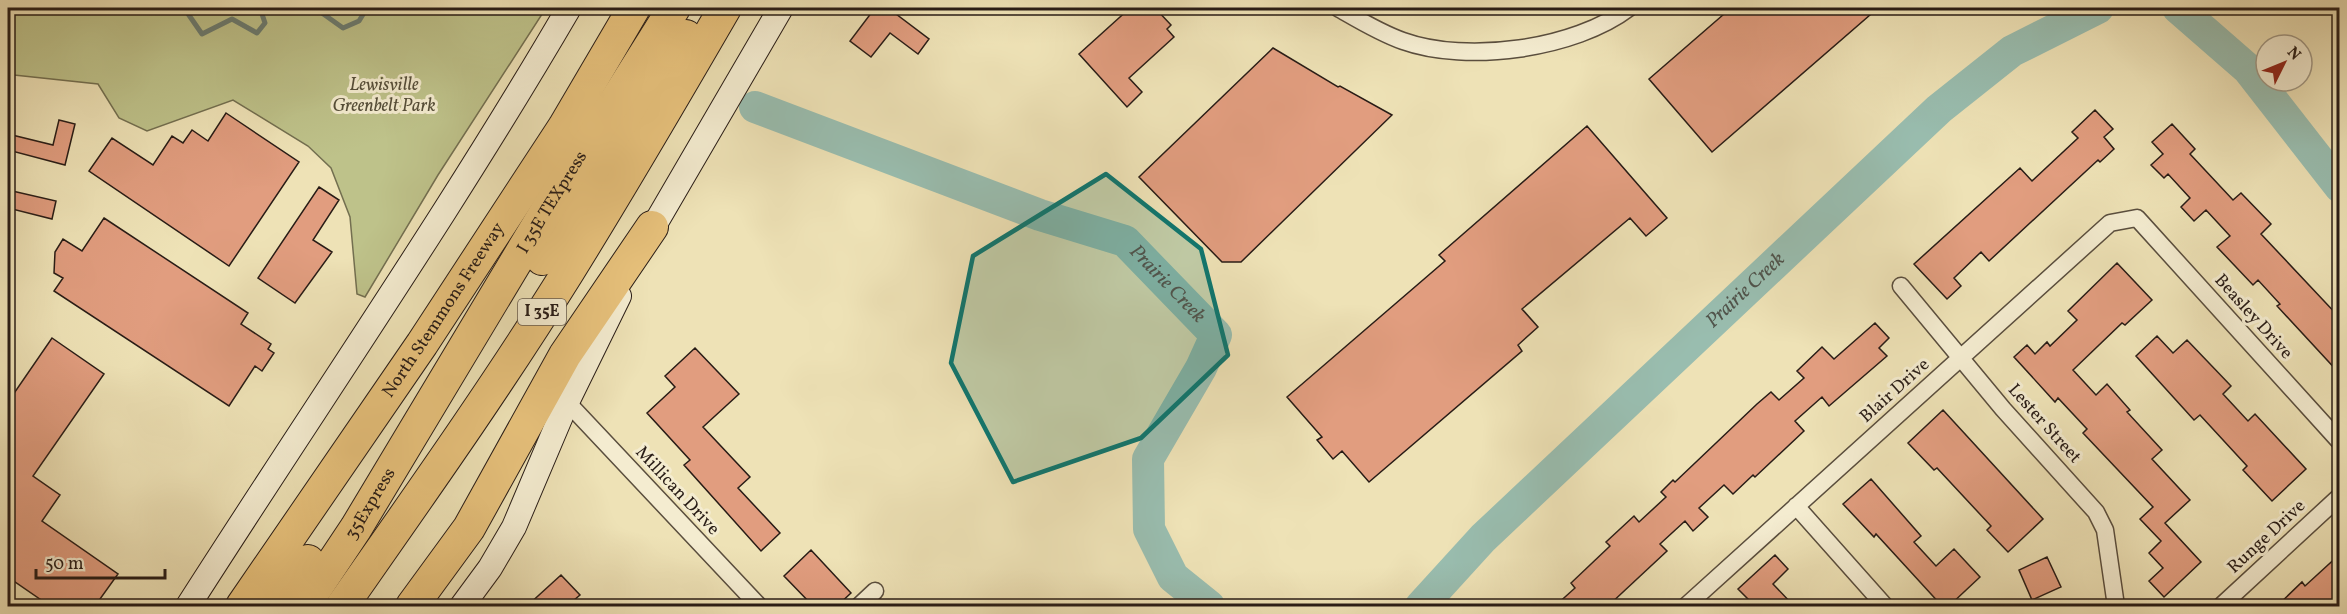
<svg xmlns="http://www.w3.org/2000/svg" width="2347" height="614" font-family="Vollkorn,serif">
	<rect width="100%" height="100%" fill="#eee2b6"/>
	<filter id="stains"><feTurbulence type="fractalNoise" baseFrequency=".00333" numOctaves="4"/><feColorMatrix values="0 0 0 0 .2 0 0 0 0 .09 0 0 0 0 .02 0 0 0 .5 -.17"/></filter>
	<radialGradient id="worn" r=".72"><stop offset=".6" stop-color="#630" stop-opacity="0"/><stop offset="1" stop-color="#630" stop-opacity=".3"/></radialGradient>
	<!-- green -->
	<path fill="#bec28a" stroke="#736f50" stroke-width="1.5" d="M8,8H546L438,175L365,297L357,294L350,217L331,168L308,146L233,100L147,131L119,118L98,84L14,75L8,72Z"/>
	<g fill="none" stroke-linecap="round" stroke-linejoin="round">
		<!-- stream -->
		<path stroke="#6c7d72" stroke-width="5" d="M135,8H140
			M184,8L202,34L232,19L257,33L265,23L260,8
			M315,8L343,28L359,21L367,8"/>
		<!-- river -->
		<g stroke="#99bdaf" stroke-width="32">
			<path d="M2178,8L2248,69L2340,187"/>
			<path id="s1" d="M755,107L1040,215L1125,241L1216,335L1201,368L1148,459L1149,529L1173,577L1209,606"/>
			<path id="s2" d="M1421,606L1483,538L1939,109L2012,51L2098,8"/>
		</g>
	</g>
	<!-- building -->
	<path fill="#e19d7f" stroke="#281c16" stroke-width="1.5" d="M875,8H888L929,39L918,54L890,33L871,57L850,41Z
		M1130,8H1155L1171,25L1167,29L1174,37L1129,78L1142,92L1127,107L1079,54Z
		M1731,8H1878L1712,152L1649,79Z
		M1273,48L1338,87L1340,86L1392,115L1241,262H1222L1139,177Z
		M2095,110L2113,129L2104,137L2114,149L2100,162L2098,160L1989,261L1981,252L1954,278L1961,286L1947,299L1914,264L2020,168L2032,181L2078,138L2072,132Z
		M226,113L299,162L229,266L89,171L112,138L153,165L172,136L183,143L192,130L208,141Z
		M59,120L75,124L65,165L8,150V134L53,145Z
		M2172,124L2195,149L2190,154L2233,200L2241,193L2271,224L2261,234L2340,318V374L2277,306L2280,304L2258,280L2253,285L2217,247L2230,236L2206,210L2194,221L2181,207L2190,198L2168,174L2164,178L2151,165L2163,154L2152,142Z
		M1587,126L1667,218L1646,236L1630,218L1522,309L1538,327L1518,345L1522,351L1369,482L1342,451L1333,459L1317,440L1322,437L1287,397L1445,261L1439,255Z
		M319,187L339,200L313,240L332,252L295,303L258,278Z
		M8,190L56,201L52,219L8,208Z
		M104,218L248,313L241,324L271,344L268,349L274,353L262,371L255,366L229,406L54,291L63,278L54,273L55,252L63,239L82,251Z
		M2117,263L2152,300L2125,325L2122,323L2073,370L2096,395L2107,384L2130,410L2127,412L2162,450L2152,459L2190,500L2165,523L2201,562L2164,597L2149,581L2163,568L2149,553L2161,541L2140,519L2153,507L2083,433L2087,429L2058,398L2055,402L2014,357L2027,345L2035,354L2047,342L2050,346L2077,320L2068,311Z
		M1875,323L1889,338L1879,348L1887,356L1829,406L1822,397L1795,421L1804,431L1755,477L1753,475L1733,494L1724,485L1699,508L1708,517L1693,531L1685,521L1660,544L1667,551L1608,606H1555L1575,588L1571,583L1610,546L1606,542L1634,516L1639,522L1666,497L1661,492L1673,480L1675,482L1757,404L1771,392L1779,400L1804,378L1797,371L1822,347L1834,359Z
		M2157,336L2173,353L2187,340L2231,386L2223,394L2248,421L2255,414L2306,469L2272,501L2243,470L2247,466L2200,415L2194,420L2136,356Z
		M52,338L104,374L33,476L60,495L42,521L118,574L95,606H50L8,577V402Z
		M695,348L739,394L703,427L750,477L738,488L780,533L761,551L684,465L690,460L647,413L675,387L665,376Z
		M1943,410L2043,519L2008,552L1987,530L1991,526L1937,468L1934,470L1908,443Z
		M1871,479L1921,536L1914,542L1936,566L1954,549L1980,577L1949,606H1942L1876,534L1874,537L1843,504Z
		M811,550L851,593L837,606H813L784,576Z
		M2340,554V606H2277L2302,582L2305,586Z
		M1775,555L1788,569L1773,584L1794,606H1755L1738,589Z
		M2047,557L2061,587L2032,600L2019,570Z
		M561,575L580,595L567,606H527Z"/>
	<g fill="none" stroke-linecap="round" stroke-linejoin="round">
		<!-- minor casing -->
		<g stroke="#5a4e3e" stroke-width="19">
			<path id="minor" d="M1338,8C1359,20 1380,33 1403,41C1467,64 1575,49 1629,8
				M1901,286L2003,409L2096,512L2105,530L2116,606
				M567,402L759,606
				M1796,506L1885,606
				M859,606L875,591
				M1686,606L2110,223L2137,218L2340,442
				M2221,606L2340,496"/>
		</g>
		<!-- secondary casing -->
		<g stroke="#281c16" stroke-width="26">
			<path id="secondary" d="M644,243L781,8
				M188,606C315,407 450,212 569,8
				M462,606L490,568L514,527L567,402L619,296"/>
		</g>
		<!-- motorway casing -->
		<g stroke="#281c16" stroke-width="34">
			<g id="motorway">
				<path d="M542,259L686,36"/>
				<path id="s3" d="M242,606L422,344L564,127L634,8"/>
				<path d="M277,606L308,561"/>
				<path id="s4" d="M304,606L356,528L547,210L674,8"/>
				<path d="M342,606C419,496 497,386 568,272C622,185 674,96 725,8"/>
				<path d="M412,606L469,528L565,355L652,227"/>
			</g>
		</g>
		<!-- minor -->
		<use href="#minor" stroke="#f4ecd0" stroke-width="16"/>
		<!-- secondary -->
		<use href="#secondary" stroke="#f4ecd0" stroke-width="24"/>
		<!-- motorway -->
		<use href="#motorway" stroke="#e7c17b" stroke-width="32"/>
	</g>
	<!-- marked area -->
	<path fill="#0f766e" fill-opacity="0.2" stroke="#0f766e" stroke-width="4.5" stroke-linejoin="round" d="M1106,174L1201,249L1228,355L1141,438L1013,482L951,363L973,256Z"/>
	<g text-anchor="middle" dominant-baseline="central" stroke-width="6" stroke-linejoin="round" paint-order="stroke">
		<!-- shield labels -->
		<rect fill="#f4ecd0" stroke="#655a4e" stroke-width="1.5" x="518" y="299" width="48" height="26" rx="4.5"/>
		<g font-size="16" font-weight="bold" fill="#281c16">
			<text x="542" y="312">I 35E</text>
		</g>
		<!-- park labels -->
		<g font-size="18" font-style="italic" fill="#554e39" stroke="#f4ecd0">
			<text x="384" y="85">Lewisville<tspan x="384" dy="21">Greenbelt Park</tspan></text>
		</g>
		<!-- street labels -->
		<g font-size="18" fill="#281c16" stroke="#f4ecd0">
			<text stroke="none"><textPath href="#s4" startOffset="474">I 35E TEXpress</textPath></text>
			<text stroke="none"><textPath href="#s3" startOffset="358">North Stemmons Freeway</textPath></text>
			<text transform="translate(2253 317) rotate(48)">Beasley Drive</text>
			<text transform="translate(1895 391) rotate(-42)">Blair Drive</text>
			<text transform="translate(2044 424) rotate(48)">Lester Street</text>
			<text transform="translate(677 491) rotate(47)">Millican Drive</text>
			<text stroke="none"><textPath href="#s4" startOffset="122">35Express</textPath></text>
			<text transform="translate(2267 537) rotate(-43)">Runge Drive</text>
		</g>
		<!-- water labels -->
		<g font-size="20" font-style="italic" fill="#50544c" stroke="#f4ecd0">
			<text stroke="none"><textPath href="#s1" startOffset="454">Prairie Creek</textPath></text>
			<text stroke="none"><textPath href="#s2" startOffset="453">Prairie Creek</textPath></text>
		</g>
	</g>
	<!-- margin -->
	<rect width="2347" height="614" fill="none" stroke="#eee2b6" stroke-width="30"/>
	<rect x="9" y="9" width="2329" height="596" fill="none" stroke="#281c16" stroke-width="3"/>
	<rect x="15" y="15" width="2317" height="584" fill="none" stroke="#281c16" stroke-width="1.5"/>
	<!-- north arrow -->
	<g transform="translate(2284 63) rotate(47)"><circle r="28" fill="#f4ecd0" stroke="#a29986" stroke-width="1.5"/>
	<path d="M0-4.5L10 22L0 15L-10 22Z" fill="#8f2418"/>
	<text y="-9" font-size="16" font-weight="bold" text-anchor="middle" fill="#281c16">N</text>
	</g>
	<!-- scale -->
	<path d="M36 569v9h129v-9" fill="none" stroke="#281c16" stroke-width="3"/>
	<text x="45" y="569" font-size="18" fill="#281c16" stroke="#f4ecd0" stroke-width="4.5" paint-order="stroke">50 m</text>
	<rect width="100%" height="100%" filter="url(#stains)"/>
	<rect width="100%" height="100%" fill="url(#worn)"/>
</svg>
